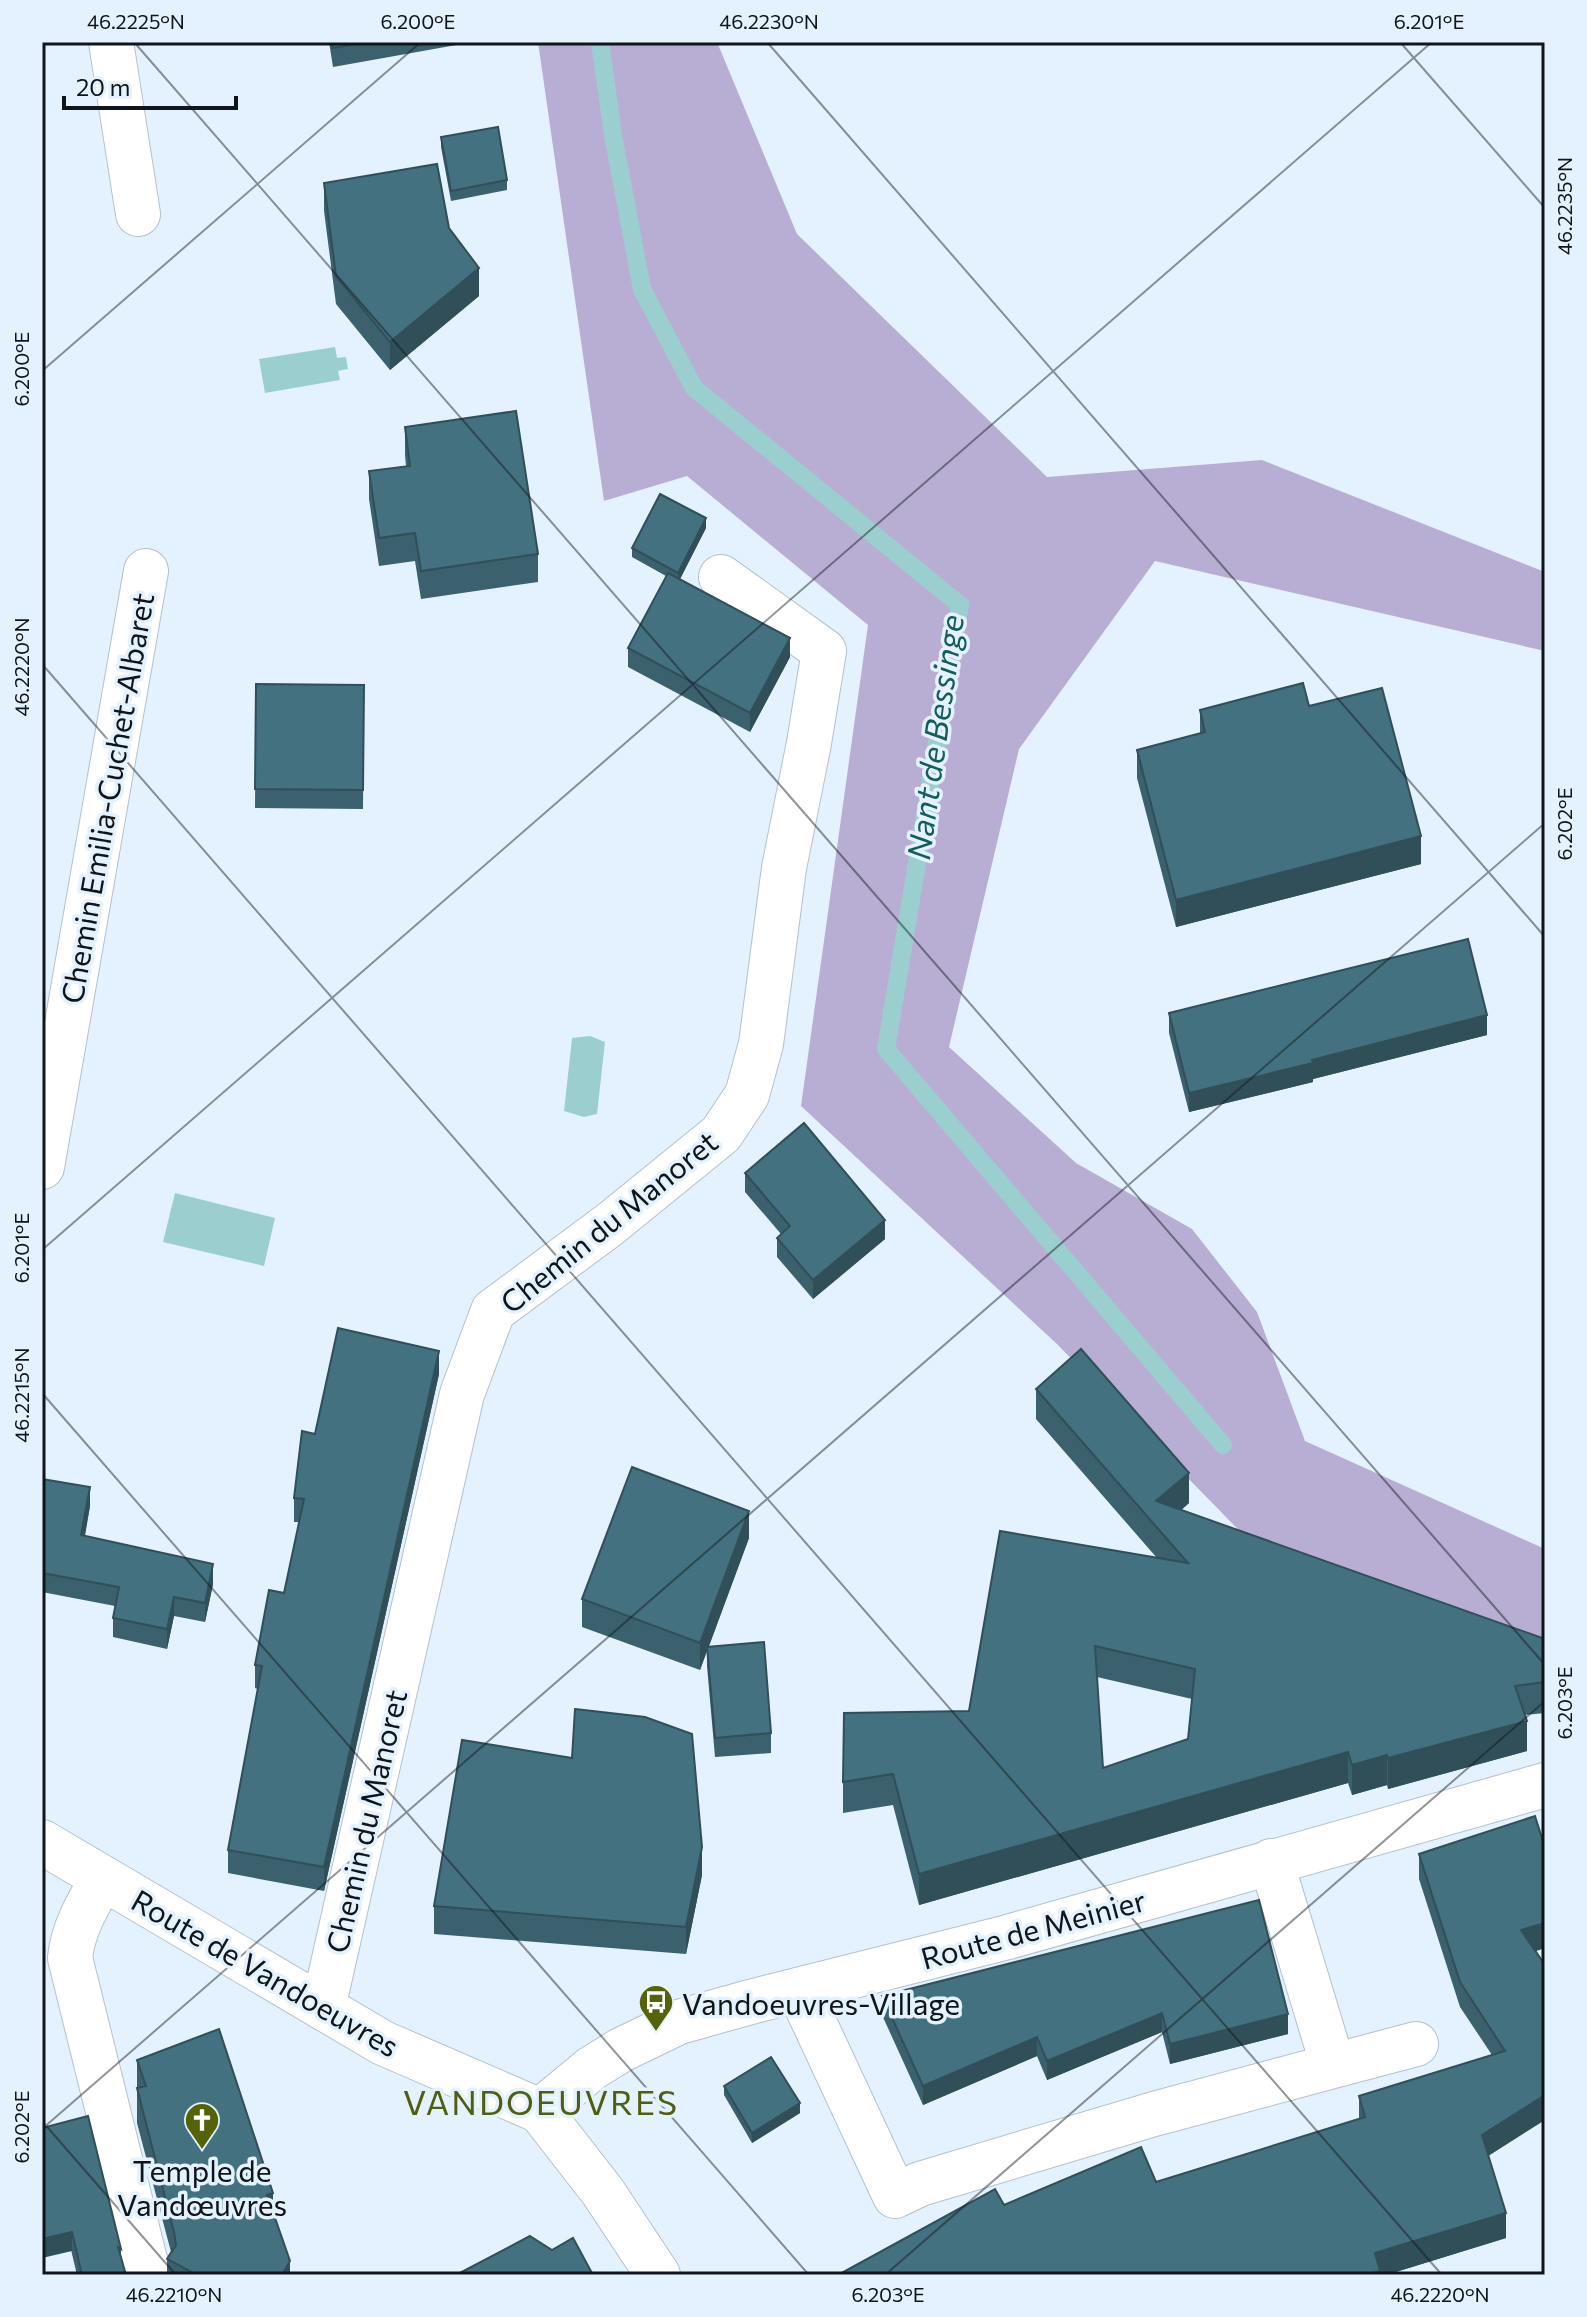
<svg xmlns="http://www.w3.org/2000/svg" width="1587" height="2317" font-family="Commissioner,sans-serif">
	<rect width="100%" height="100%" fill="#e4f2ff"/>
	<!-- forest -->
	<path fill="#b8aed4" d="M538,42H717L797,234L1047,477L1262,460L1545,572V651L1155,561L1019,749L949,1047L1076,1163L1192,1229L1257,1312L1305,1441L1545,1549V1659L1266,1558L1057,1344L801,1106L868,625L687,476L604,501Z"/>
	<!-- water -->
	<path fill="#9bcfcf" d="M335,347L337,358L346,357L348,369L338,371L340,380L265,393L259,359Z
		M590,1036L605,1042L597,1114L584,1117L564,1111L572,1038Z
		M175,1193L275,1218L264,1266L163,1242Z"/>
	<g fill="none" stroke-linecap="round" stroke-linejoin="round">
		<!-- stream -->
		<path stroke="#9bcfcf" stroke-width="18" d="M600,42L613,135L642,289L694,388L960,605L886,1049L1223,1445"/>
		<!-- street casing -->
		<g stroke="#b3c0cd" stroke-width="46">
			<path id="street" d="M111,42L138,214
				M42,1167L146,571
				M103,1878C88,1904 73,1928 70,1958L145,2260L151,2275
				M799,1990L895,2196L920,2184L1154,2114L1333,2066L1271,1861
				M323,2008L462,1394L493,1311L609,1225L721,1134L747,1095L761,1044L784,868L809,743L824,651L721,577
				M1333,2066L1416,2044"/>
		</g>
		<!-- secondary casing -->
		<g stroke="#b3c0cd" stroke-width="46">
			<path id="secondary" d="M42,1842L383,2043L540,2111L603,2192L658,2275
				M540,2111L592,2068L621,2050L679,2022L754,2001L1008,1937L1545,1785"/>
		</g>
		<!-- street -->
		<use href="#street" stroke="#fff" stroke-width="44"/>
		<!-- secondary -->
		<use href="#secondary" stroke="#fff" stroke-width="44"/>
	</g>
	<!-- wall -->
	<path fill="#3a616d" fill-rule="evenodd" d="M329,42H462V44L333,67Z
		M441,137L507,180V190L451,201L441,147Z
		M324,183L449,228L479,296L390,370L336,304L324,211Z
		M405,427L538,554V582L421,599L415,561L379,566L369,499V471L406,466L405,455Z
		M706,528L680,579L790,657L750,732L628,667V648L666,576L632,557V548Z
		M256,684L364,685L363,809L255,808Z
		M1309,706L1421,864L1176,927L1137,778V750L1200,734V710Z
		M1169,1013L1487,1035L1313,1079V1082L1189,1112L1169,1033Z
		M745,1173L885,1239L813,1299L777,1257V1238L781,1234L745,1192Z
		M439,1374L324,1891L228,1873V1850L258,1689L255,1688V1665L284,1593L299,1522H294V1498L315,1434Z
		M1036,1389L1189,1503L1181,1510L1545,1639V1713L1525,1715L1527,1751L1388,1789L1387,1785L1352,1795L1348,1783L919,1905L893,1805L843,1813V1782L969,1711L1157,1558L1036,1419ZM1097,1677L1192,1699L1188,1739L1103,1768Z
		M42,1479L90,1506L85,1536L213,1584L205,1622L174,1616L167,1649L113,1637V1618L115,1606L42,1592Z
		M749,1538L709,1646L771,1733V1753L715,1757L707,1666V1650L700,1670L582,1627V1599Z
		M1545,1848V1948L1535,1951L1488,2156L1506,2238L1386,2275H838L1004,2205L1156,2182L1359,2119V2096L1492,2055L1460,2007L1419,1879V1854Z
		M702,1875L686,1954L434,1934V1906Z
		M1259,1900L1288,2034L1170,2064L1162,2032L1047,2080L1037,2056L923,2105L882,2015V1996Z
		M137,2060L273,2211L290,2275H167V2259L171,2252L137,2123Z
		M724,2086L800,2113L752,2143L724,2095Z
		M42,2128L121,2249V2260L126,2275H77Z"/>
	<!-- shaded-wall -->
	<path fill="#304f59" d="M479,268V296L390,370V342Z
		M706,518V528L678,583V573Z
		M790,638V657L750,732V713Z
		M1421,836V864L1176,927V900Z
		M1487,1015V1035L1313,1079V1082L1189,1112V1093Z
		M885,1220V1239L813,1299V1280Z
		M439,1351V1374L324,1891V1867Z
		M1189,1473V1503L1159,1530L1156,1501Z
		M90,1487V1506L81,1555V1535Z
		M749,1511V1538L700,1670V1643Z
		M213,1564V1584L205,1622V1603Z
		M174,1597V1616L167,1649V1629Z
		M1527,1721V1751L1388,1789V1758Z
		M1348,1752V1783L919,1905V1874Z
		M1387,1755V1785L1352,1795V1765Z
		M702,1847V1875L686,1954V1927Z
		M1545,1923V1948L1521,1956V1930Z
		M1162,2013V2032L1047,2080V2061Z
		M1288,2014V2034L1170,2064V2044Z
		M1037,2037V2056L923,2105V2086Z
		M1545,2095V2120L1482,2160V2135Z
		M800,2103V2113L752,2143V2133Z
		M273,2193V2228L267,2195Z
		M1506,2213V2238L1386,2275H1366L1375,2253Z
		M72,2232V2251L42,2258V2239Z
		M290,2261V2275H282Z"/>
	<!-- building -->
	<path fill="#44717f" stroke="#304f59" stroke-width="2" fill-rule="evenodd" d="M332,42H366L333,48Z
		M498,127L507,180L451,191L441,137Z
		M437,164L449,228L479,268L390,342L336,276L324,183Z
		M516,411L538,554L421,571L415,533L379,538L369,471L410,466L405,427Z
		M660,494L706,518L678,573L632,548Z
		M668,573L790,638L750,713L628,648Z
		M1303,683L1309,706L1382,688L1421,836L1176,900L1137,750L1205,732L1200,710Z
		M256,684L364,685L363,790L255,789Z
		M1468,939L1487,1015L1312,1060L1313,1063L1189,1093L1169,1013Z
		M804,1123L885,1220L813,1280L777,1238L790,1226L745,1173Z
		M338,1328L439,1351L324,1867L228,1850L262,1666L255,1665L269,1590L284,1593L304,1499L294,1498L302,1431L315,1434Z
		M1081,1349L1189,1473L1156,1501L1545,1639V1682L1515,1686L1527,1721L1388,1758L1387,1755L1352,1765L1348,1752L919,1874L893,1774L843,1782L844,1713L969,1711L1000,1531L1188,1563L1036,1389ZM1095,1646L1195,1669L1188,1739L1103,1768Z
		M632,1467L749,1511L700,1643L582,1599Z
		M42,1479L90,1487L81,1535L213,1564L205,1603L174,1597L167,1629L113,1618L119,1587L42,1573Z
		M764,1642L771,1733L715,1738L707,1647Z
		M575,1709L645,1717L692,1734L702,1847L686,1927L434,1906L462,1740L572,1758Z
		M1535,1816L1545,1848V1923L1521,1930L1545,1965V2095L1482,2135L1506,2213L1375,2253L1380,2271L1366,2275H838L995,2189L1004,2205L1141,2147L1156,2182L1365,2117L1359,2096L1505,2051L1460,1982L1419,1854Z
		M1259,1900L1288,2014L1170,2044L1162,2013L1047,2061L1037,2037L923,2086L882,1996Z
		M219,2029L273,2193L267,2195L290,2261L282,2275H197L167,2259L176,2245L174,2232L137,2088L146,2086L137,2060Z
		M771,2057L800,2103L752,2133L724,2086Z
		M88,2116L121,2249L118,2247L126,2275H82L72,2232L42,2239V2128Z
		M530,2236L552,2250L573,2238L593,2275H456Z"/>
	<!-- ticks -->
	<path fill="none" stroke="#101519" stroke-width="2" stroke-opacity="0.45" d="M134,42L1545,1665M767,42L1545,937M1400,42L1545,208M42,371L421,42M42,664L1442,2275M42,1250L1432,42M42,1393L809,2275M42,2121L176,2275M42,2129L1545,823M885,2275L1545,1701"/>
	<!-- icons -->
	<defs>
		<g id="bus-pin" transform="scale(1.8)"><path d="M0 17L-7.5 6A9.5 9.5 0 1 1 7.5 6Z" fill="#546307" stroke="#e4f2ff"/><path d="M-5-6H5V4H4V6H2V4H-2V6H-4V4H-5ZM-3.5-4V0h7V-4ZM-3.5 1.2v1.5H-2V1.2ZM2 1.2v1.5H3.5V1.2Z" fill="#fff"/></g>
		<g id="church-pin" transform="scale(1.8)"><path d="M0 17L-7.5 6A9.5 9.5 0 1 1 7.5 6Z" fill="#546307" stroke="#e4f2ff"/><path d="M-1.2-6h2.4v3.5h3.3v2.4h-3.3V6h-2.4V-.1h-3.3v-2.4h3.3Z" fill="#fff"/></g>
	</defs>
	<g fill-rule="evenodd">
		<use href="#bus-pin" x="656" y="2002"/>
		<use href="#church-pin" x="202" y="2120"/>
	</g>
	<g text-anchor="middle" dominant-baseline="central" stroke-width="7" stroke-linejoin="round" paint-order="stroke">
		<!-- street labels -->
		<g font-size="30" fill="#101519" stroke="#e4f2ff">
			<text transform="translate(106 798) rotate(-80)">Chemin Emilia-Cuchet-Albaret</text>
			<text transform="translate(608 1221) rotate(-39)">Chemin du Manoret</text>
			<text transform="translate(365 1821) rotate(-77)">Chemin du Manoret</text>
			<text transform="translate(1033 1928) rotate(-15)">Route de Meinier</text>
			<text transform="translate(266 1972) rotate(30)">Route de Vandoeuvres</text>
		</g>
		<!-- poi labels -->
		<g font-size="30" fill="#101519" stroke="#e4f2ff" text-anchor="start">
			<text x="682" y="2002">Vandoeuvres-Village</text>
			<text x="202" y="2169" text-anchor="middle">Temple de<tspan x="202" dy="34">Vandœuvres</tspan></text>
		</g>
		<!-- water labels -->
		<g font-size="32" font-style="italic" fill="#145c5d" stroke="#e4f2ff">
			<text transform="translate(934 737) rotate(-82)">Nant de Bessinge</text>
		</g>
		<!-- quarter labels -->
		<g font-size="34" letter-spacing="2" fill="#505e10" stroke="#e4f2ff">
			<text x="541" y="2101">VANDOEUVRES</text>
		</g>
	</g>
	<!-- border -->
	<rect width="1587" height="2317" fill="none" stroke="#e4f2ff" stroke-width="88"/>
	<!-- scale -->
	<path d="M64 96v12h172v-12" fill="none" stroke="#101519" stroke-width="4"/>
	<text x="76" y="96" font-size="24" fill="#101519" stroke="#e4f2ff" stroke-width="6" paint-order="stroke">20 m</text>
	<rect x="44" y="44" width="1499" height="2229" fill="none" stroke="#101519" stroke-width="3"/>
	<g font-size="20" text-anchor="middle" fill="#101519">
		<text x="136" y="29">46.2225°N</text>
		<text x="418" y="29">6.200°E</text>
		<text x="769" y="29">46.2230°N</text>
		<text x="1429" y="29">6.201°E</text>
		<text transform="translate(1565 206) rotate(-90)" y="7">46.2235°N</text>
		<text transform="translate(22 369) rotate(-90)" y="7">6.200°E</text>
		<text transform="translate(22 667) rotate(-90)" y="7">46.2220°N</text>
		<text transform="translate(1565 824) rotate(-90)" y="7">6.202°E</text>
		<text transform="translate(22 1248) rotate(-90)" y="7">6.201°E</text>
		<text transform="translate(22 1395) rotate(-90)" y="7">46.2215°N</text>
		<text transform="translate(1565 1703) rotate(-90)" y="7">6.203°E</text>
		<text transform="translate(22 2127) rotate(-90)" y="7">6.202°E</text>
		<text x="174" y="2302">46.2210°N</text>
		<text x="888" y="2302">6.203°E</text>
		<text x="1440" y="2302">46.2220°N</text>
	</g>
</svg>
